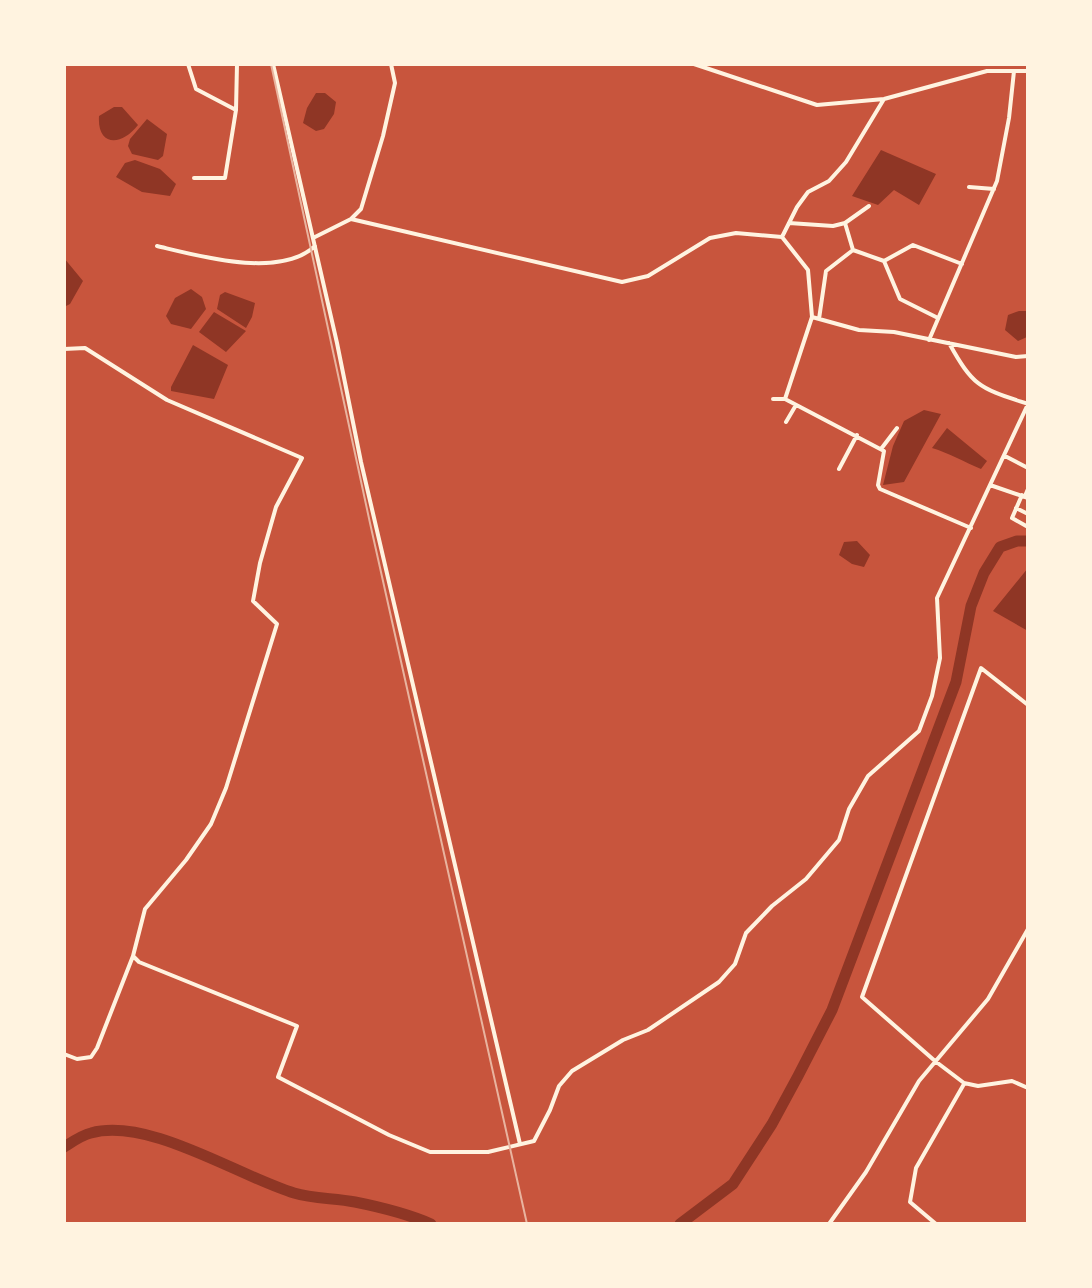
<svg xmlns="http://www.w3.org/2000/svg" width="1092" height="1288" font-family="'Fira Sans Condensed',sans-serif">
	<rect width="100%" height="100%" fill="#c8553d"/>
	<!-- water -->
	<path fill="#8f3625" d="M316,93H325L336,102L334,114L324,129L316,131L303,123L307,108Z
		M114,107H122L138,125C121,147 97,146 99,116Z
		M147,119L167,134L163,156L158,160L132,154L128,146L130,139Z
		M881,150L936,174L919,205L894,190L878,205L852,196Z
		M135,160L160,169L176,184L170,196L142,192L116,177L125,163Z
		M64,258L83,281L70,304L64,307Z
		M191,289L202,297L206,309L191,329L171,324L166,316L175,298Z
		M225,292L255,303L252,317L246,328L217,309L220,295Z
		M1019,311H1028V334L1027,337L1018,341L1005,330L1008,315Z
		M214,312L246,331L226,352L199,332Z
		M193,345L228,365L214,399L171,391V387Z
		M924,410L941,414L904,482L883,485L893,446L904,421Z
		M947,428L987,461L981,469C964,462 949,453 932,448Z
		M857,541L870,555L864,567L852,564L839,555L844,542Z
		M1028,568V631L993,611Z"/>
	<g fill="none" stroke-linecap="round" stroke-linejoin="round">
		<!-- river -->
		<path stroke="#8f3625" stroke-width="11" d="M64,1147C72,1142 82,1135 91,1133C149,1117 238,1176 294,1193C313,1199 335,1198 355,1202C380,1207 408,1214 431,1224
			M680,1224L733,1184L772,1124L798,1076L832,1010L956,682L971,606L984,573L1000,547L1017,541H1028"/>
		<!-- minor -->
		<path stroke="#fff3e0" stroke-width="4" d="M188,64L196,89L236,110
			M273,64L337,343L361,462L520,1144
			M694,64L817,105L884,99L987,71H1028
			M884,99L846,162L829,181L808,192L797,207L782,237L808,270L812,317L785,399L884,451L878,485L880,489L971,528
			M194,178H225L236,110L237,64
			M969,187L994,189
			M351,219L361,209L383,136L395,83L391,64
			M789,223L833,226L845,223L853,250
			M845,223L869,206
			M313,238L351,219L622,282L648,276L710,238L736,233L782,237
			M157,246C199,256 280,279 315,246
			M884,261L913,245L962,264
			M812,317L859,330L894,332L1016,357L1028,356
			M819,319L826,271L853,250L884,261L900,299L938,318
			M929,340L997,181L1009,118L1014,71
			M64,349L85,348L167,400L302,458L276,507L260,563L253,601L277,624L226,788L211,824L186,860L145,909L133,956L139,962L297,1026L278,1077L389,1135L430,1152H488L534,1141L550,1110L559,1086L572,1071L623,1040L648,1030L719,982L735,964L746,933L772,906L806,879L839,840L849,809L868,776L919,731L932,696L940,658L937,598L1028,404C980,388 974,388 949,343
			M773,399H785
			M786,422L796,405
			M881,449L897,428
			M1005,456L1028,468
			M839,469L857,435
			M990,485L1028,498
			M1022,495L1012,518L1028,527
			M1025,496L1028,489
			M1016,508L1028,514
			M1028,705L981,668L862,997L935,1061L964,1083L978,1086L1012,1081L1028,1088
			M64,1054L77,1059L91,1057L97,1048L133,956
			M829,1224L866,1172L919,1081L988,999L1028,929
			M936,1224L910,1202L916,1168L964,1084"/>
		<!-- rail -->
		<path stroke="#e9b49f" stroke-width="2" d="M271,64L370,523L527,1224"/>
	</g>
	<!-- border -->
	<rect width="1092" height="1288" fill="none" stroke="#fff3e0" stroke-width="132"/>
</svg>
